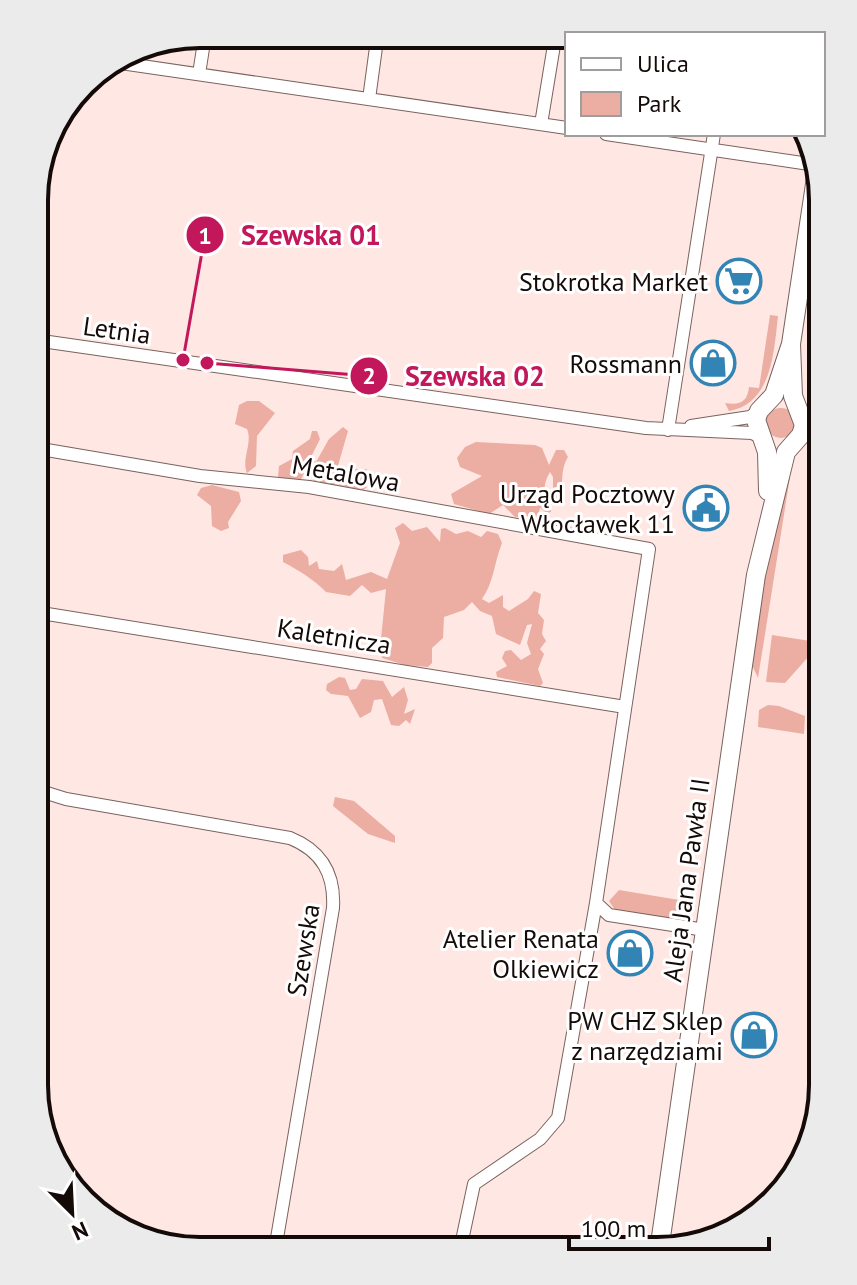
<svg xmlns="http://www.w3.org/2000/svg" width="857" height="1285" font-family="'PT Sans',sans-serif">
	<rect width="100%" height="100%" fill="#ffe7e3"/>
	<!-- green -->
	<path fill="#ecada2" d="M770,315L778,316C774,351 772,404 729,411L725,403C740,405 747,403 749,387L759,388Z
		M247,401H259L275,413L257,436L256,466L247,473C241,459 253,443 247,429L235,424L239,405Z
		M766 423a15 15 0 1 1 30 0a15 15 0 1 1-30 0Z
		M343,427L348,431L337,469H367L362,482L367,487L362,491C345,486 332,483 315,483L309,464L300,481L278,477L279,466L292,459L293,451L310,439L312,431H317L320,439L311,457L316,462L329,439Z
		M476,442L535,445L542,448L549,465L556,450H564L568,457C559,471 565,486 558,501L553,498V477L550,472C538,493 550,497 551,512L547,513L540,508L537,518L515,517L503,505L489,514L454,504L451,494L482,476L460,467L457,458L465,447Z
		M783,477H790L758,678L750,661Z
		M212,485L239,492L241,501L228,522L229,528L221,531L212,526L211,506L197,495L201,488Z
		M403,523L412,531L427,527L440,542L441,529L445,528L456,534L468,531L481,537L487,531L498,534L502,543C494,563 494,582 482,599L489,603L503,595V607L509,611L528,599L534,591L541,594L538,613L544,620L542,634L546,641L540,649L544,654L538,669L543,683L540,686L497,677L496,672L507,666L502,658L505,651L511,650L521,660L531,654L527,643L532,624L527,625L520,645L496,634L492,616L480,611L472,602L464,610L444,617L443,638L432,648V663L428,667L405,665L382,658L380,649L386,589L371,593L362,585L350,596L326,592C313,579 300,571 283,562V555L301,550L308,557L309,566L317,561L319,569L334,571L342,564L346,580L371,572L387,579L400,543L395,528Z
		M772,635L823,643V653L810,655L785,683L766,682Z
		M339,677L345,678L350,690L356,689L362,679L383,681L392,697L404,687L408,700L404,714L415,709L410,724L406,720L399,726L391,725L382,699L374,700L371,712L360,718L348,696L331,694L326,690L327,684Z
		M768,705L779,706L805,716L804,734L758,727L759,710Z
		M335,797L354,801L395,836V843L368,834L333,806Z
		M619,890L685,901L689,913L680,921L615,910L609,901Z"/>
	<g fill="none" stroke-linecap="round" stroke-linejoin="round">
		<!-- minor casing -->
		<g stroke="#7a625d" stroke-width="14">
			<path id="minor" d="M114,62L567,128
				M199,74L204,42
				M369,99L377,40
				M541,124L555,39
				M606,134L816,165
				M35,340L646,428L752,433L761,437
				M691,426L750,417L759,411
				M668,430L714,134
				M35,448L200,476L309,487L649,549L596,903L609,915L705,930
				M35,612L625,707
				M34,789L66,799L290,838C322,851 335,874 333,908L275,1250
				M460,1250L474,1184L540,1139L558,1118L596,903"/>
		</g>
		<!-- secondary casing -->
		<g stroke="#7a625d" stroke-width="20">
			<path id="secondary" d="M768,491L767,452L756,420L759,411L774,395L791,344L817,171
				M659,1251L756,575L786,452L801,435L804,425L793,396L791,344"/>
		</g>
		<!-- minor -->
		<use href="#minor" stroke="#fff" stroke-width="12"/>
		<!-- secondary -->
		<use href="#secondary" stroke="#fff" stroke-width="18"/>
	</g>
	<!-- icons -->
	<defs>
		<g id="supermarket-ring" transform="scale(2.3)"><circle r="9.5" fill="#fff" stroke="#3284b5" stroke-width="1.5"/><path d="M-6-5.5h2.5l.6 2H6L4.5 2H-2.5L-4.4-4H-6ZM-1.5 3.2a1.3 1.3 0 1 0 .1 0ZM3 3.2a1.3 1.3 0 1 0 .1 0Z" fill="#3284b5"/></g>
		<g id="shop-ring" transform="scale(2.3)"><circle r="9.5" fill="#fff" stroke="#3284b5" stroke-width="1.5"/><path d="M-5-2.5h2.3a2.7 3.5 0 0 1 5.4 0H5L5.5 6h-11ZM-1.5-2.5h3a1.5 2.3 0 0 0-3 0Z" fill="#3284b5"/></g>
		<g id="civic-ring" transform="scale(2.3)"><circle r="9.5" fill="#fff" stroke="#3284b5" stroke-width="1.5"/><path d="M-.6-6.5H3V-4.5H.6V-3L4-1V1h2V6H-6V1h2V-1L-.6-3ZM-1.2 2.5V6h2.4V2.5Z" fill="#3284b5"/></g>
	</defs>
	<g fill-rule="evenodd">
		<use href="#supermarket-ring" x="739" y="281"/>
		<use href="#shop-ring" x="713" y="363"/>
		<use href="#civic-ring" x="706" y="508"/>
		<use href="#shop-ring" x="630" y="953"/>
		<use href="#shop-ring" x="754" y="1035"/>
	</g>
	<g text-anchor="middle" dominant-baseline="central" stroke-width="6" stroke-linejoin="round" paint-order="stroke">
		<!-- poi labels -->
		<g font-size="26" fill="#140b09" stroke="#fff" text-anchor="end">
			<text x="708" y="281">Stokrotka Market</text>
			<text x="682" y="363">Rossmann</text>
			<text x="675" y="493">Urząd Pocztowy<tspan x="675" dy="30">Włocławek 11</tspan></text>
			<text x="599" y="938">Atelier Renata<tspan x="599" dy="30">Olkiewicz</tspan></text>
			<text x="723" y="1020">PW CHZ Sklep<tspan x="723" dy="30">z narzędziami</tspan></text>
		</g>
		<!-- street labels -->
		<g font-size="26" fill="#140b09" stroke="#fff">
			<text transform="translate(117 330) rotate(8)">Letnia</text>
			<text transform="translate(346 473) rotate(10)">Metalowa</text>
			<text transform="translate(334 636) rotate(9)">Kaletnicza</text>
			<text transform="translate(686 880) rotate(-82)">Aleja Jana Pawła II</text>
			<text transform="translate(303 950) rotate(-81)">Szewska</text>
		</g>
	</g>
	<!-- crop -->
	<path d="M0 0H857V1285H0ZM200 48H657A152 152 0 0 1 809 200V1085A152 152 0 0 1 657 1237H200A152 152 0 0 1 48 1085V200A152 152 0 0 1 200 48Z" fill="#ecebeb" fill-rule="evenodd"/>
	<path fill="none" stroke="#140b09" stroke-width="4" d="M200 48H657A152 152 0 0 1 809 200V1085A152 152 0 0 1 657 1237H200A152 152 0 0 1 48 1085V200A152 152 0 0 1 200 48Z"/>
	<!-- callouts -->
	<path fill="none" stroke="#c2185b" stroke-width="3" d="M183 360L205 235M207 363L369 376"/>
	<g fill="#c2185b" stroke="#fff" stroke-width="3">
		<circle cx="183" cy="360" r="8"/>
		<circle cx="207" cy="363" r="8"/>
		<circle cx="205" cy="235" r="20"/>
		<circle cx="369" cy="376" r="20"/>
	</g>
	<g font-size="24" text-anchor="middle" font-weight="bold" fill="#fff">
		<text x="205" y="244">1</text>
		<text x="369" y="384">2</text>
	</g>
	<g font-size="28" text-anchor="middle" font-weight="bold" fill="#c2185b" stroke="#fff" stroke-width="6" stroke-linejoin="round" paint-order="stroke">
		<text x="311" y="245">Szewska 01</text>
		<text x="475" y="386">Szewska 02</text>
	</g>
	<!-- legend -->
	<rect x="565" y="32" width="260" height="104" fill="#ffffff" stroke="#a19d9d" stroke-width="2"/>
	<rect x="581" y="58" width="40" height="12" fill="#ffffff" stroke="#a19d9d" stroke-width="2"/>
	<text x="637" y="72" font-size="24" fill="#140b09">Ulica</text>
	<rect x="581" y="92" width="40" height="24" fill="#ecada2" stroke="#a19d9d" stroke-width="2"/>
	<text x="637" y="112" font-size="24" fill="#140b09">Park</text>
	<!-- north arrow -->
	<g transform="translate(72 1213) rotate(156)" stroke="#ffffff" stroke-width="6" paint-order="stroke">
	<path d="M0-6L14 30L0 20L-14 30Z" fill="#140b09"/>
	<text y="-12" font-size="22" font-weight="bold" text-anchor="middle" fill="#140b09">N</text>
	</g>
	<!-- scale -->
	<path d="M569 1237v12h200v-12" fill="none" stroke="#140b09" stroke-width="4"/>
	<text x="581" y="1237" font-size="24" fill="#140b09" stroke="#ffffff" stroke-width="6" paint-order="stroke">100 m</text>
</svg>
